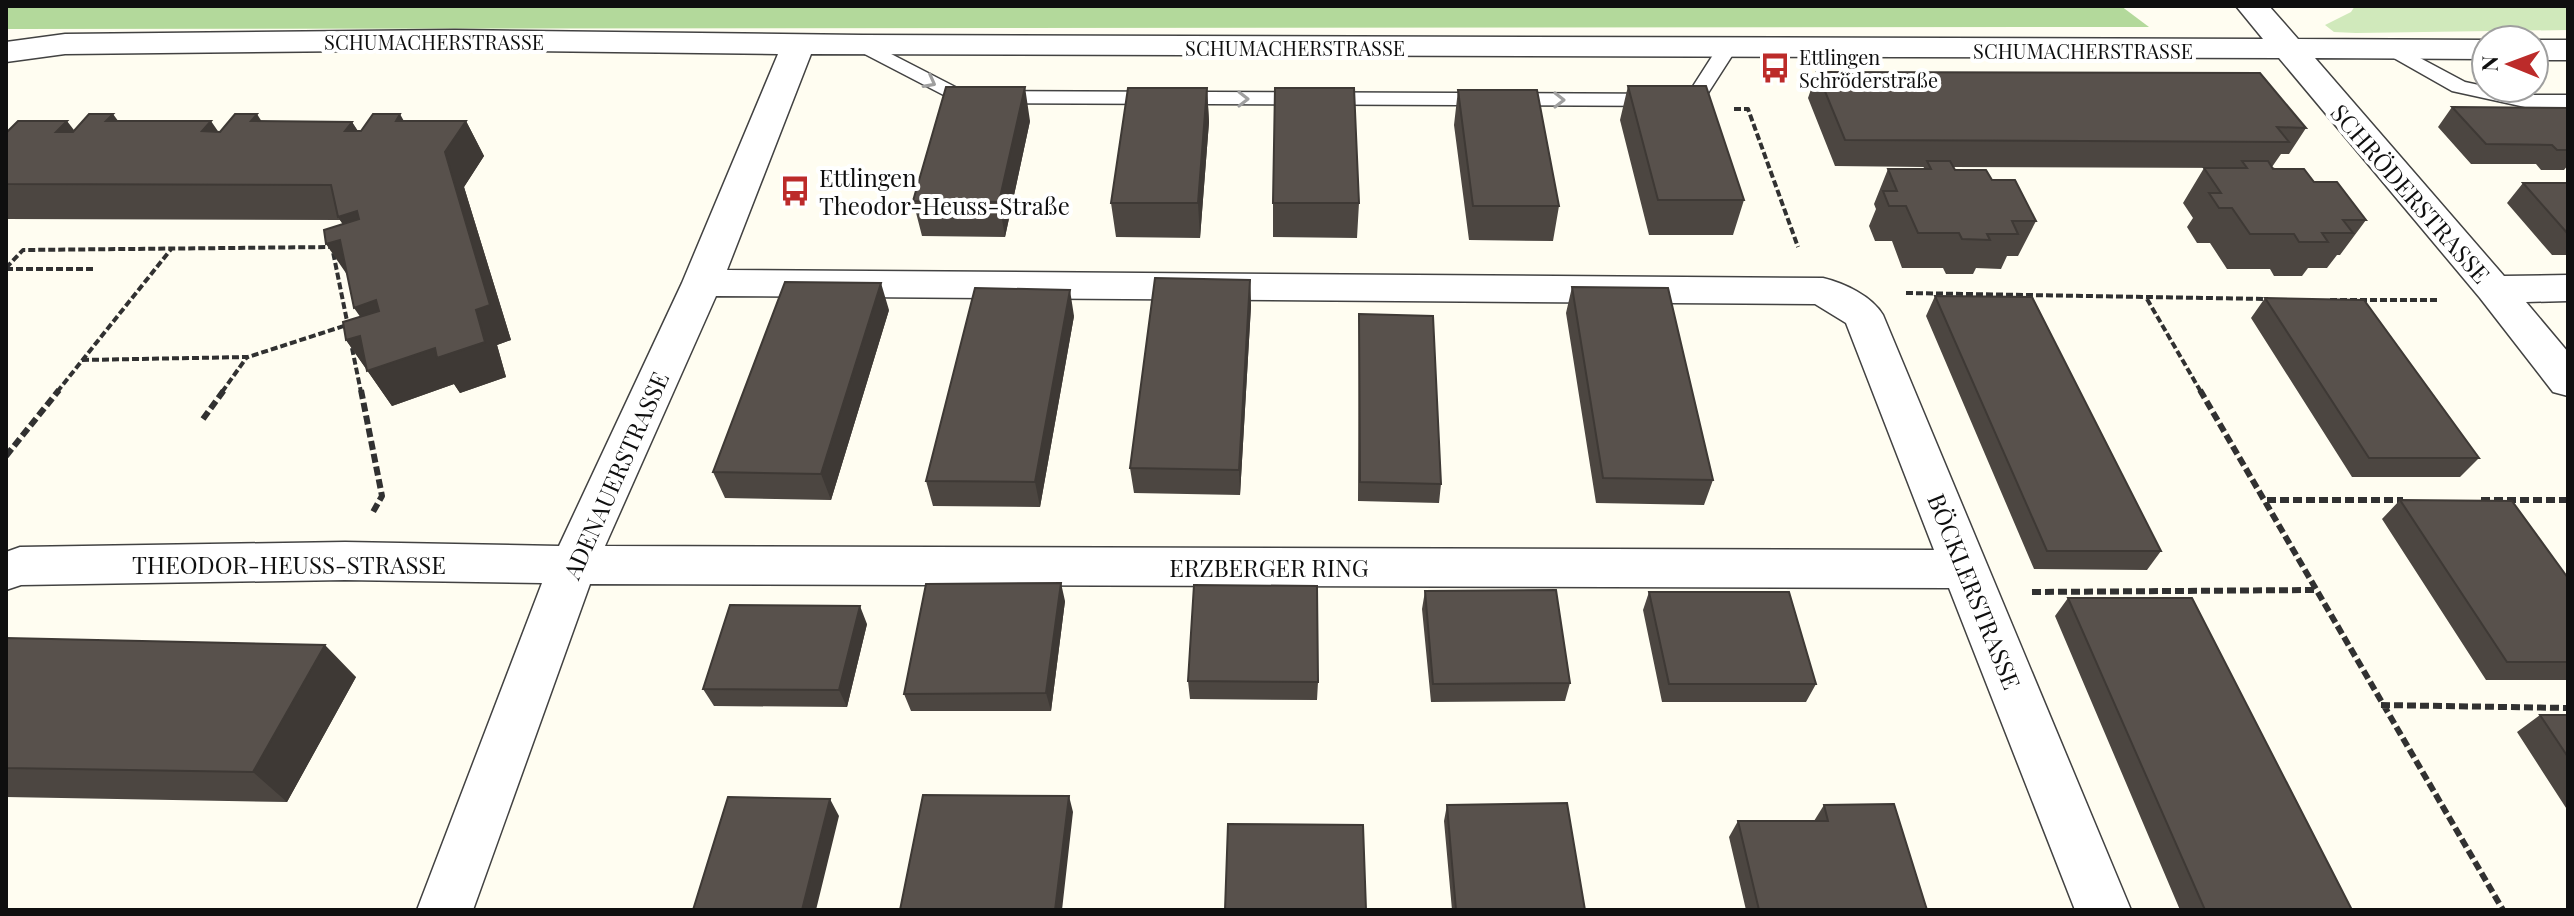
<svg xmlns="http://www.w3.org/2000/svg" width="2574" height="916" font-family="'Playfair Display',serif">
	<rect width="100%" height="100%" fill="#fffdf1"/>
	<!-- green -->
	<path fill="#d0e9bb" d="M2355,6H2568V30L2356,33L2334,32L2325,25L2351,12Z"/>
	<!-- forest -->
	<path fill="#b3d99b" d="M6,6H2121L2149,27L6,29Z"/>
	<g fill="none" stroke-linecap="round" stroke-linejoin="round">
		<!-- service casing -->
		<g stroke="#424242" stroke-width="3">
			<path id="service" d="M862,39L963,91L1688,94L1720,44L1727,42L1737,48L1701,104L1694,106L959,103L855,49L852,45Z
				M2392,43L2465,82L2525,95H2568V107H2525L2452,91L2385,53L2382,49Z"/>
		</g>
		<!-- minor casing -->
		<g stroke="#424242" stroke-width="3">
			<path id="minor" d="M2236,6H2269L2298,39L2489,40H2486V59L2315,58L2504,276L2568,275V301L2526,302L2568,352V396L2553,392L2480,298L2279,58L811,54L727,270L1823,278C1844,283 1872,296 1883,315L2131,910H2075L1949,588L590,584L473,910H417L542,583L345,580L21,585L6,590V552L20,547L345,542L559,546L682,283L778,54L455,50L65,54L6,62V42L65,34L455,30L862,35L2263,39ZM716,296L1815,304L1846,323L1934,550L605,546Z
				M2534,40H2568V60H2534Z"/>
		</g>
		<!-- path-far1 -->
		<path stroke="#313131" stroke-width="4" stroke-dasharray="7 3" stroke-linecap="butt" d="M1734,109H1748L1798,247
			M6,268L23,250L332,247L348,326
			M6,269H93
			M1906,293L2268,299
			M2147,299L2201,392
			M2330,300H2440
			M352,348L361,392
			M82,360L248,357L347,325
			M57,392L172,248
			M222,392L247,357"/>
		<!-- path -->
		<path stroke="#313131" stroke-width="6" stroke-dasharray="9 4" stroke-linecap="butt" d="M361,390L382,496L373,512
			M2200,390L2503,910
			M203,419L224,390
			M6,456L59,390
			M2267,500H2403
			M2481,500H2568
			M2032,592L2315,590
			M2381,705L2568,708"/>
		<!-- service -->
		<use href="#service" fill="#fff" fill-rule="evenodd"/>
		<!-- minor -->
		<use href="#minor" fill="#fff" fill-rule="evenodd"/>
	</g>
	<!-- wall -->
	<path fill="#4c4641" d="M1817,72L2306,128L2289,154H2281L2272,167L2314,182L2366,220L2340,255H2337L2327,268H2308L2302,276H2274L2270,269H2227L2210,243H2197L2187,227L2193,218L2183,203L2204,168H2237L1953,167L1955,170L1992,180L2036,221L2018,256H2007L2001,269L1976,268L1973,274H1946L1943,268H1902L1892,241H1875L1869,226L1876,209L1874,204L1888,169H1923L1924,167L1835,166L1808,98Z
		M1628,86L1744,200L1733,235H1649L1620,120Z
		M1207,88L1209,122L1200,238L1116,237L1111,203Z
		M1458,90L1559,206L1553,241L1469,240L1454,125Z
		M2452,107L2568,108V165L2564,170H2541L2536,164H2471L2438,127Z
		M118,121L218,132L261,121L352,122L358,131H361L404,121H466L484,156L464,187L511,340L497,345L506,377L460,393L454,384L392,406L346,340L361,317L343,224L340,220L6,219V133L74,131Z
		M1030,121L1005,237L922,236L913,201Z
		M2523,183H2568V255H2552L2507,203Z
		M1273,203H1359L1357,238L1273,237Z
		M1250,280L1251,306L1240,495L1134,493L1130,468Z
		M1572,287L1713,480L1704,505L1596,503L1566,313Z
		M1935,296L2161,551L2147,570L2034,569L1926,316Z
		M2265,298L2479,458L2460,477H2352L2251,318Z
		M889,310L831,500L725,498L713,472Z
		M1359,314L1441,484L1439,503L1358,501Z
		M1074,316L1040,507L933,506L926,481Z
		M2400,500L2568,578V680H2486L2382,519Z
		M1425,591L1570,683L1565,701L1431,702L1422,609Z
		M1649,592L1816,684L1806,702H1662L1643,610Z
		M2068,598L2352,910H2180L2055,616Z
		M1065,601L1051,711H911L904,694Z
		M867,624L847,707L714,706L703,689Z
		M6,638L356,677L287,802L6,797Z
		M1188,681L1318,682L1317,700L1190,699Z
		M2540,715H2568V811L2517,732Z
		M1447,805L1585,910H1452L1444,821Z
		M1824,805L1927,910H1746L1729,837L1738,821H1814Z"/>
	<!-- shaded-wall -->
	<path fill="#3e3935" d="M1025,87L1030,121L1005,237L999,202Z
		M1207,88L1209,122L1200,238L1198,203Z
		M113,114L139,149L106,121Z
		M257,114L279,149L251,121Z
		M400,114L419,148L396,121Z
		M67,121L94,156L56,132Z
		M211,121L235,156L202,131Z
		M466,121L484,156L464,187L511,340L497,345L506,377L460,393L454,384L392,406L346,340L360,336L476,310L445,152Z
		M352,122L373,156L345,131Z
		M357,211L379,246L361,252L338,217Z
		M340,240L350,279L326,244Z
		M1250,280L1251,306L1240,495L1239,470Z
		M881,283L889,310L831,500L821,474Z
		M1070,290L1074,316L1040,507L1035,482Z
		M376,300L400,335L378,342L354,308Z
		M1061,583L1065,601L1051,711L1046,693Z
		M860,606L867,624L847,707L839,690Z
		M325,645L356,677L287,802L253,772Z
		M1069,796L1073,812L1062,910H1055Z
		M830,799L839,816L816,910H802Z"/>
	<!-- building -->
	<path fill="#58514c" stroke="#3e3935" stroke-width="2" d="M1817,72L2260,73L2306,128L2277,127L2289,142L1845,140Z
		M1628,86H1706L1744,200H1658Z
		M946,87H1025L999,202L913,201Z
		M1128,88H1207L1198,203H1111Z
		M1275,88H1354L1359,203H1273Z
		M1458,90H1537L1559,206H1473Z
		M2452,107L2568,108V150H2557L2552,145L2486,144Z
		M89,114H113L106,121H211L202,131L220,132L235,114H257L251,121L352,122L345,131H361L373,114H400L396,121H466L445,152L490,305L476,310L485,342L437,358L435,348L367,371L360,336L346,340L343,322L379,311L376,300L354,308L340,240L326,244L324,230L359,219L357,211L338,217L331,185L6,184V133L18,121H67L56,132H73Z
		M1927,161H1950L1955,170H1986L1992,180H2015L2036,221H2012L2018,234H1987L1990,240L1962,239L1959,233H1918L1906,206H1889L1883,191H1897L1888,169H1931Z
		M2242,161H2268L2273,169H2304L2314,182H2337L2366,220H2343L2353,233H2322L2328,242H2299L2294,234H2250L2232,208H2219L2209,193H2221L2204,168H2247Z
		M2523,183H2568V234Z
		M1155,278L1250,280L1239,470L1130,468Z
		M785,282L881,283L821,474L713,472Z
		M1572,287L1668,288L1713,480L1603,478Z
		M975,288L1070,290L1035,482L926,481Z
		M1935,296L2032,297L2161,551H2047Z
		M2265,298L2364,300L2479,458H2369Z
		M1359,314L1433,316L1441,484L1360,482Z
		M2400,500L2512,501L2568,578V662H2507Z
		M1061,583L1046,693L904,694L926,584Z
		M1194,585L1317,586L1318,682L1188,681Z
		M1556,590L1570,683L1433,684L1425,591Z
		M1649,592H1789L1816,684H1669Z
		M2068,598H2192L2352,910H2205Z
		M730,605L860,606L839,690L703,689Z
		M6,638L325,645L253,772L6,768Z
		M2540,715H2568V757Z
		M923,795L1069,796L1055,910H900Z
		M728,797L830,799L802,910H693Z
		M1567,803L1585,910H1456L1447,805Z
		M1894,804L1927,910H1759L1738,821H1828L1824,805Z
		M1228,824L1363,825L1366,910H1225Z"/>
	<!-- one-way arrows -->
	<defs><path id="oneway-chevron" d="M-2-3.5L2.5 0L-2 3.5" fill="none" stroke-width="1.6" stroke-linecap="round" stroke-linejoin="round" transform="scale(2)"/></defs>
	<g stroke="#9f9f9f">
		<use href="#oneway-chevron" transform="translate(930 82) rotate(28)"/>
		<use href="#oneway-chevron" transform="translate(1243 99)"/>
		<use href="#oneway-chevron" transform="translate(1559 100)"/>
	</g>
	<!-- icons -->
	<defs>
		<g id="bus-bare" transform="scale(2.4)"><path d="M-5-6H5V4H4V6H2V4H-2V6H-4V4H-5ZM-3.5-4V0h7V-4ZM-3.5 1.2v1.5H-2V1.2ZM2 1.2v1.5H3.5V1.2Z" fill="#bc2b2a" stroke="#fff" stroke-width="2.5" paint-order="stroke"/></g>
	</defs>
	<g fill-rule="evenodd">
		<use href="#bus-bare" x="1775" y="68"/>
		<use href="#bus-bare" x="795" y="191"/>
	</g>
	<g text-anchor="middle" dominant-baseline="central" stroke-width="8" stroke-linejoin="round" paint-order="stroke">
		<!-- far-street labels -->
		<g font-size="20" fill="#0f0f0f" stroke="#fff">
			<text x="434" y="41">SCHUMACHERSTRASSE</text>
			<text x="1295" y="47">SCHUMACHERSTRASSE</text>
			<text x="2083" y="50">SCHUMACHERSTRASSE</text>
		</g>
		<!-- far-poi labels -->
		<g font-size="20" fill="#0f0f0f" stroke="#fff" text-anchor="start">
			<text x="1799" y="56">Ettlingen<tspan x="1799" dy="23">Schröderstraße</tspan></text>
		</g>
		<!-- poi labels -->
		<g font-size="24" fill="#0f0f0f" stroke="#fff" text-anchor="start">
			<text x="819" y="177">Ettlingen<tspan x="819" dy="28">Theodor-Heuss-Straße</tspan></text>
		</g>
		<!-- street labels -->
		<g font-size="24" fill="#0f0f0f" stroke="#fff">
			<text transform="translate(2411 193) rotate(49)">SCHRÖDERSTRASSE</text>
			<text transform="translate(615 475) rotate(-66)">ADENAUERSTRASSE</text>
			<text x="289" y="564">THEODOR-HEUSS-STRASSE</text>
			<text x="1269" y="567">ERZBERGER RING</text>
			<text transform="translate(1975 591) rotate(68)">BÖCKLERSTRASSE</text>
		</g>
	</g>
	<!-- border -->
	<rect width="2574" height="916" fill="none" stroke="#0f0f0f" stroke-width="16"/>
	<!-- north arrow -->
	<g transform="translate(2510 64) rotate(271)"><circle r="38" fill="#ffffff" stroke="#9f9f9f" stroke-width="2"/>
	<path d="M0-6L14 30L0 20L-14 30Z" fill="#bc2b2a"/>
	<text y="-12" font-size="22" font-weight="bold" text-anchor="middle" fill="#0f0f0f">N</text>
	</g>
</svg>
